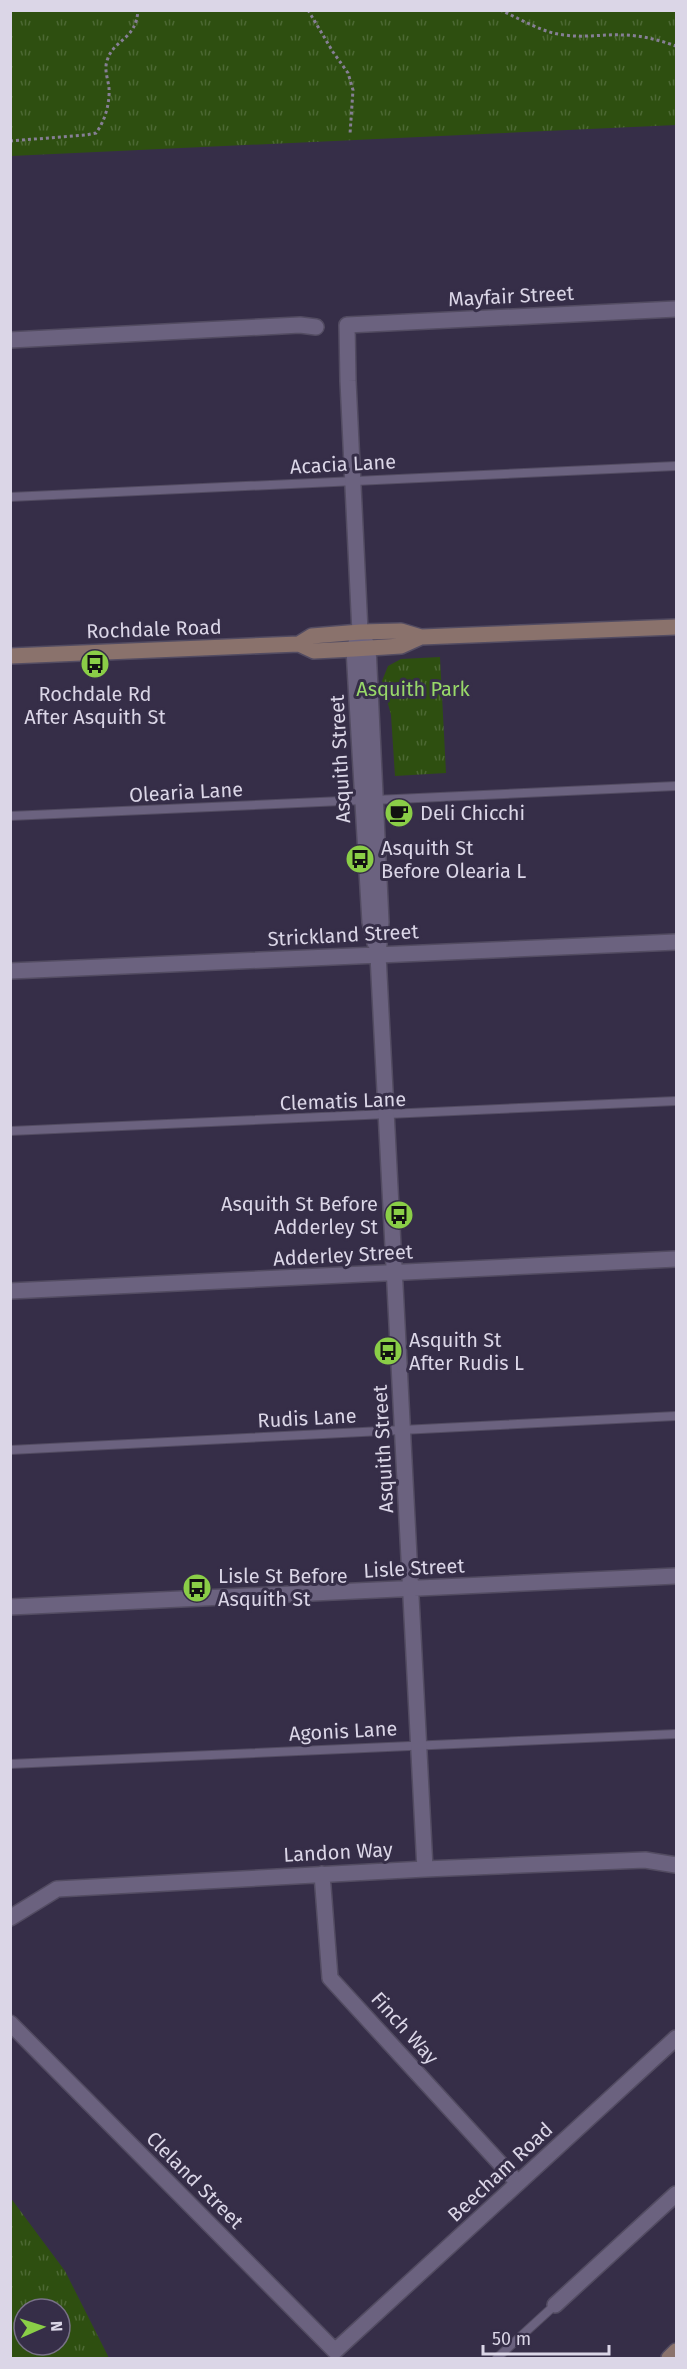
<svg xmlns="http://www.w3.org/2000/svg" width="687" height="2369" font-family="'Fira Sans',sans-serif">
	<defs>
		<pattern id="grass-tufts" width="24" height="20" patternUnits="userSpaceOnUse" patternTransform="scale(1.5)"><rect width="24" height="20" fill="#2e4f10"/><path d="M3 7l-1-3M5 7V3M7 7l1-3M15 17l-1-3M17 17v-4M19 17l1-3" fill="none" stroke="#4c6833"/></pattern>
	</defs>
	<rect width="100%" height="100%" fill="#362e48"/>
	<!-- grass -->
	<path fill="url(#grass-tufts)" fill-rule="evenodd" d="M10,11H676V125L11,156Z
		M440,657L446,773L395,776L391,715L382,681L388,666L401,659Z
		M10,2197L65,2271L109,2358H11ZM24,2309H60V2345H24Z"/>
	<!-- pitch -->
	<path fill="#2e4f10" d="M11,2288L15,2299L18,2323H24V2345H44L46,2358H11Z"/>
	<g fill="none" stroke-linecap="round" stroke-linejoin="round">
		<!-- lane casing -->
		<g stroke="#534c62" stroke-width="10">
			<path id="lane" d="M10,497L676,466
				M375,800L676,786
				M10,816L364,800
				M10,1131L676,1101
				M10,1450L676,1416
				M10,1764L676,1734
				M497,2358L555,2305"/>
		</g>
		<!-- street casing -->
		<g stroke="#534c62" stroke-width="18">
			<path id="street" d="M10,340L300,325L316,327
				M360,632L368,647L381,922L378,955L425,1869
				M375,943L370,922L354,649L360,632L348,381L347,325L676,309
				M10,971L676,942
				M10,1291L676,1259
				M10,1607L676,1576
				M322,1874L330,1978L518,2183
				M10,1918L57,1889L425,1869L645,1860L676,1865
				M10,2023L335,2351L676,2038
				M555,2305L676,2194"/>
		</g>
		<!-- secondary casing -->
		<g stroke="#534c62" stroke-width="18">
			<path id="secondary" d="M299,644L312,636L360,632L401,631L421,637L676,627
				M10,656L299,644L314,651L354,649L401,646L421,637
				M669,2358L676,2351"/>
		</g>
		<!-- path -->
		<path stroke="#867f95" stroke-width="3" stroke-dasharray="3 3" stroke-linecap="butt" d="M308,10L333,52L348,73L353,90L350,134
			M500,10C521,19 542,33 565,35C584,38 603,34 622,35C640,35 659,40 676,46
			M10,141L86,135L96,133C105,121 110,103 109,88C108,79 104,70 107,61C113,39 136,41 138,10"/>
		<!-- lane -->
		<use href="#lane" stroke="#6b627f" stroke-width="8"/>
		<!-- street -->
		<use href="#street" stroke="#6b627f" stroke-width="15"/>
		<!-- secondary -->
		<use href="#secondary" stroke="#8a726c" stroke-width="15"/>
	</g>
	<!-- icons -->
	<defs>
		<g id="bus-disc" transform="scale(1.5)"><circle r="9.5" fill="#8ace47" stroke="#362e48"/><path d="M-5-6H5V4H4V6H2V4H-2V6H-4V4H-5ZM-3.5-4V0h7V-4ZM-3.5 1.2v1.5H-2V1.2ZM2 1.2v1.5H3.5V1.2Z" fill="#111"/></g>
		<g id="cafe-disc" transform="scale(1.5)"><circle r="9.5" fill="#8ace47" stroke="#362e48"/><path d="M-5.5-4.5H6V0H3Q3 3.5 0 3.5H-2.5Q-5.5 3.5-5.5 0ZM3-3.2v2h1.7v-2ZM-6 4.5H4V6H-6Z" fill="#111"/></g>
	</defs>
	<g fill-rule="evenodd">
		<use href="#bus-disc" x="95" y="664"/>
		<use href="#cafe-disc" x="399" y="813"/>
		<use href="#bus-disc" x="360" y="859"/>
		<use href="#bus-disc" x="399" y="1215"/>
		<use href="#bus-disc" x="388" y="1351"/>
		<use href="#bus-disc" x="197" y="1588"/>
	</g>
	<g text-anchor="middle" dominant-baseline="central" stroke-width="6" stroke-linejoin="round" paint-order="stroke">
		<!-- street labels -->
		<g font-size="20" fill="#dbd6e7" stroke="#362e48">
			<text transform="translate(511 296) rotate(-3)">Mayfair Street</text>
			<text transform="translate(343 464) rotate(-3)">Acacia Lane</text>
			<text transform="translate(154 629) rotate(-2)">Rochdale Road</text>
			<text transform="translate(340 759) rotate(-93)">Asquith Street</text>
			<text transform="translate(186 792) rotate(-3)">Olearia Lane</text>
			<text transform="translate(343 935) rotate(-3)">Strickland Street</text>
			<text transform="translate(343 1101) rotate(-2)">Clematis Lane</text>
			<text transform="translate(343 1255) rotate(-3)">Adderley Street</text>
			<text transform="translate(307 1418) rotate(-3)">Rudis Lane</text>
			<text transform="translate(383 1449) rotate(-93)">Asquith Street</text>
			<text transform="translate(414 1568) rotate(-3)">Lisle Street</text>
			<text transform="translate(343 1731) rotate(-3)">Agonis Lane</text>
			<text transform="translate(338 1852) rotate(-3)">Landon Way</text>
			<text transform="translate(405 2028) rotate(48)">Finch Way</text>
			<text transform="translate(500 2172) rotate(-43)">Beecham Road</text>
			<text transform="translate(195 2180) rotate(45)">Cleland Street</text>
		</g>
		<!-- park labels -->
		<g font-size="20" fill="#98d869" stroke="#362e48">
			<text x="413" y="689">Asquith Park</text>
		</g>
		<!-- poi labels -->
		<g font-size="20" fill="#dbd6e7" stroke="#362e48" text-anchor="start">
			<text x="95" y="694" text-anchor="middle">Rochdale Rd<tspan x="95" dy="23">After Asquith St</tspan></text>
			<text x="420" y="813">Deli Chicchi</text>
			<text x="381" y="848">Asquith St<tspan x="381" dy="23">Before Olearia L</tspan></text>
			<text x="378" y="1204" text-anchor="end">Asquith St Before<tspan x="378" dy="23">Adderley St</tspan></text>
			<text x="409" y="1340">Asquith St<tspan x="409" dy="23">After Rudis L</tspan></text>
			<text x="218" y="1576">Lisle St Before<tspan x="218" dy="23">Asquith St</tspan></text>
		</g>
	</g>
	<!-- border -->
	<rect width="687" height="2369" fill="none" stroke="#dbd6e7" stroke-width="24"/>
	<!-- north arrow -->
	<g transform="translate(42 2327) rotate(87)"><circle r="28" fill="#362e48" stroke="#787188" stroke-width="1.5"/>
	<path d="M0-4.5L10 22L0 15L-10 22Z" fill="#8ace47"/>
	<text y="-9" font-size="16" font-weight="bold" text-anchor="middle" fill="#dbd6e7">N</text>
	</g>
	<!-- scale -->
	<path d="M483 2345v9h126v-9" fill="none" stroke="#dbd6e7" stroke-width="3"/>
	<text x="492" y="2345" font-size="18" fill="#dbd6e7" stroke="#362e48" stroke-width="4.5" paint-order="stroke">50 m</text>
</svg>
